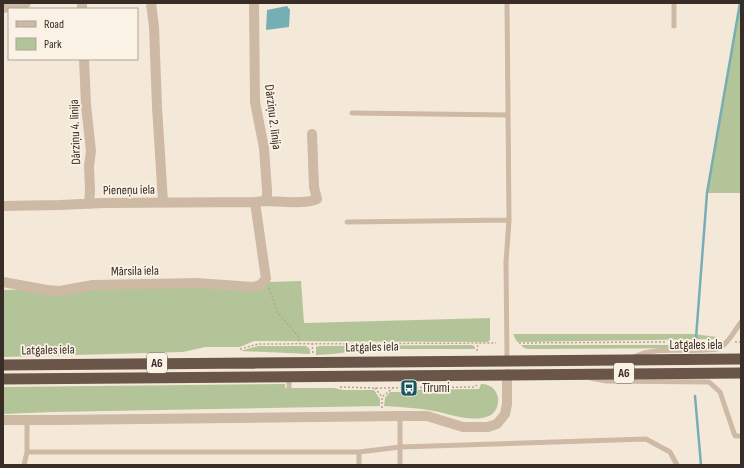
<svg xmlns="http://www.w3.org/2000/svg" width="744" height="468" font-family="'Sofia Sans Condensed',sans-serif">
	<rect width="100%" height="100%" fill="#f4e9d9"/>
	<!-- green -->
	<path fill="#b3c498" d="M740,3H741V193H707Z
		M301,281L304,323L490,318V340L488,342L254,341L240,347H205L183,352L3,357V290Z
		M513,334H693L717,337L713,339L517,342Z
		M472,345L475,347V349H371L333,354L316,355V347L319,346Z
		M521,345H707L703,348L528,349L524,348Z
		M258,346H306L310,349V354L240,351Z
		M285,384V388H334L343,390H374L380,399V406L53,412L3,414V387Z
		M481,384C503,384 503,413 486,417C468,422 451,414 434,411C418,408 400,407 384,406L385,398L390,392H403L404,390L479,389Z"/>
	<!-- water -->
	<path fill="#75aeb4" d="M287,6L290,10L289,27L266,30L267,10Z"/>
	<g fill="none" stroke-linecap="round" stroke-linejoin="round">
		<!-- stream -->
		<path stroke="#75aeb4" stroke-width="2.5" d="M696,338L707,193L740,3
			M695,396L701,465"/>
		<!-- path -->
		<path stroke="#b9a38e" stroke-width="1.5" stroke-dasharray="2 2" stroke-linecap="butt" d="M269,288L278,313L299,337V343
			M679,342H705
			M735,342H741
			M312,343L313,354
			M519,343L665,342
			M240,349L258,344L496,343
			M477,351L478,343
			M340,387L375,388L474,387L477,385
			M375,388L382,397
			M382,408V397L393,388"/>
		<!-- service -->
		<path stroke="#cdb9a4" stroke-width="5" d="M674,26V3
			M352,113L508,115
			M347,222L509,220
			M634,357C656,346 682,352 705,350C709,350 716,350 720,348C729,342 735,330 741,322
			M507,360L506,262L509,220L507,3
			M591,378L606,381L709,382L720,392L735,436H741
			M289,387V377
			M400,416V465
			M27,452H359V465
			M359,452L400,447L646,439L670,452L677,465
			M24,465L27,452V420"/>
		<!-- minor -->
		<path stroke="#cdb9a4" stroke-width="10" d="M82,3V9
			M151,3L154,27L157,107L163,202
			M3,8L26,3
			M84,59L86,105L91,151L89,166L90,191L89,204
			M264,201C276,201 307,205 317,199L314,187L312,134
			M3,206L59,205L104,203L255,202L264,201L267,196V190L264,148L255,102L254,3
			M3,282L47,290L60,291L93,285L197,283L253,287L260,285L266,279L255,202
			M3,420H54L400,416H427L463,427H488L497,424L505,414L507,404V374"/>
		<!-- trunk -->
		<path stroke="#6a5649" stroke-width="11" d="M3,365L741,359
			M3,379L741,373"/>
	</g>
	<!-- icons -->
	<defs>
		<g id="bus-square" transform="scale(0.9)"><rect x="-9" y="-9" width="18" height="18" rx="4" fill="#18555d" stroke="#fbf2e6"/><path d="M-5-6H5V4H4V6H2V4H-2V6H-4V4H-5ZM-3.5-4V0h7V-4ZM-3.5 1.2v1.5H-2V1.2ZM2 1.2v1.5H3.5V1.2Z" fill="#fff"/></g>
	</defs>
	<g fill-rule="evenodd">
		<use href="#bus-square" x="409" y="388"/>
	</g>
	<g text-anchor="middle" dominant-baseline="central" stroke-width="3.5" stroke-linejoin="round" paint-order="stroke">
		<!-- shield labels -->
		<g fill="#fbf2e6" stroke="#726860" stroke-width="1">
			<rect x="147" y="353" width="20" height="20" rx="3"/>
			<rect x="614" y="363" width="20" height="20" rx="3"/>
		</g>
		<g font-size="12" font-weight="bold" fill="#382d26">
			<text x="157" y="363">A6</text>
			<text x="624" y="373">A6</text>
		</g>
		<!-- street labels -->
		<g font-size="13" fill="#382d26" stroke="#fbf2e6">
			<text transform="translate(273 117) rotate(83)">Dārziņu 2. līnija</text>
			<text transform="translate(75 132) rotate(-92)">Dārziņu 4. līnija</text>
			<text transform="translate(129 190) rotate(-1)">Pieneņu iela</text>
			<text transform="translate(135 271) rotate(-1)">Mārsila iela</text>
			<text x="696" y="345">Latgales iela</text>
			<text transform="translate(372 347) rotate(-1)">Latgales iela</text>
			<text transform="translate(48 350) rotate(-1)">Latgales iela</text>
		</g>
		<!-- poi labels -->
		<g font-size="13" fill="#382d26" stroke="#fbf2e6" text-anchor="start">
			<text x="422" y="388">Tīrumi</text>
		</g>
	</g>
	<!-- border -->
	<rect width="744" height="468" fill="none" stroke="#382d26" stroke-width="8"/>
	<!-- legend -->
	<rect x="8" y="8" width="130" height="52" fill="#fbf2e6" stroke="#ada399"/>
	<rect x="16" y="21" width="20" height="6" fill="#cdb9a4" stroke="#ada399"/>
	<text x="44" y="28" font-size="12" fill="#382d26">Road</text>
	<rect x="16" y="38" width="20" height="12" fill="#b3c498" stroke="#ada399"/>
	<text x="44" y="48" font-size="12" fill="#382d26">Park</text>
</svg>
